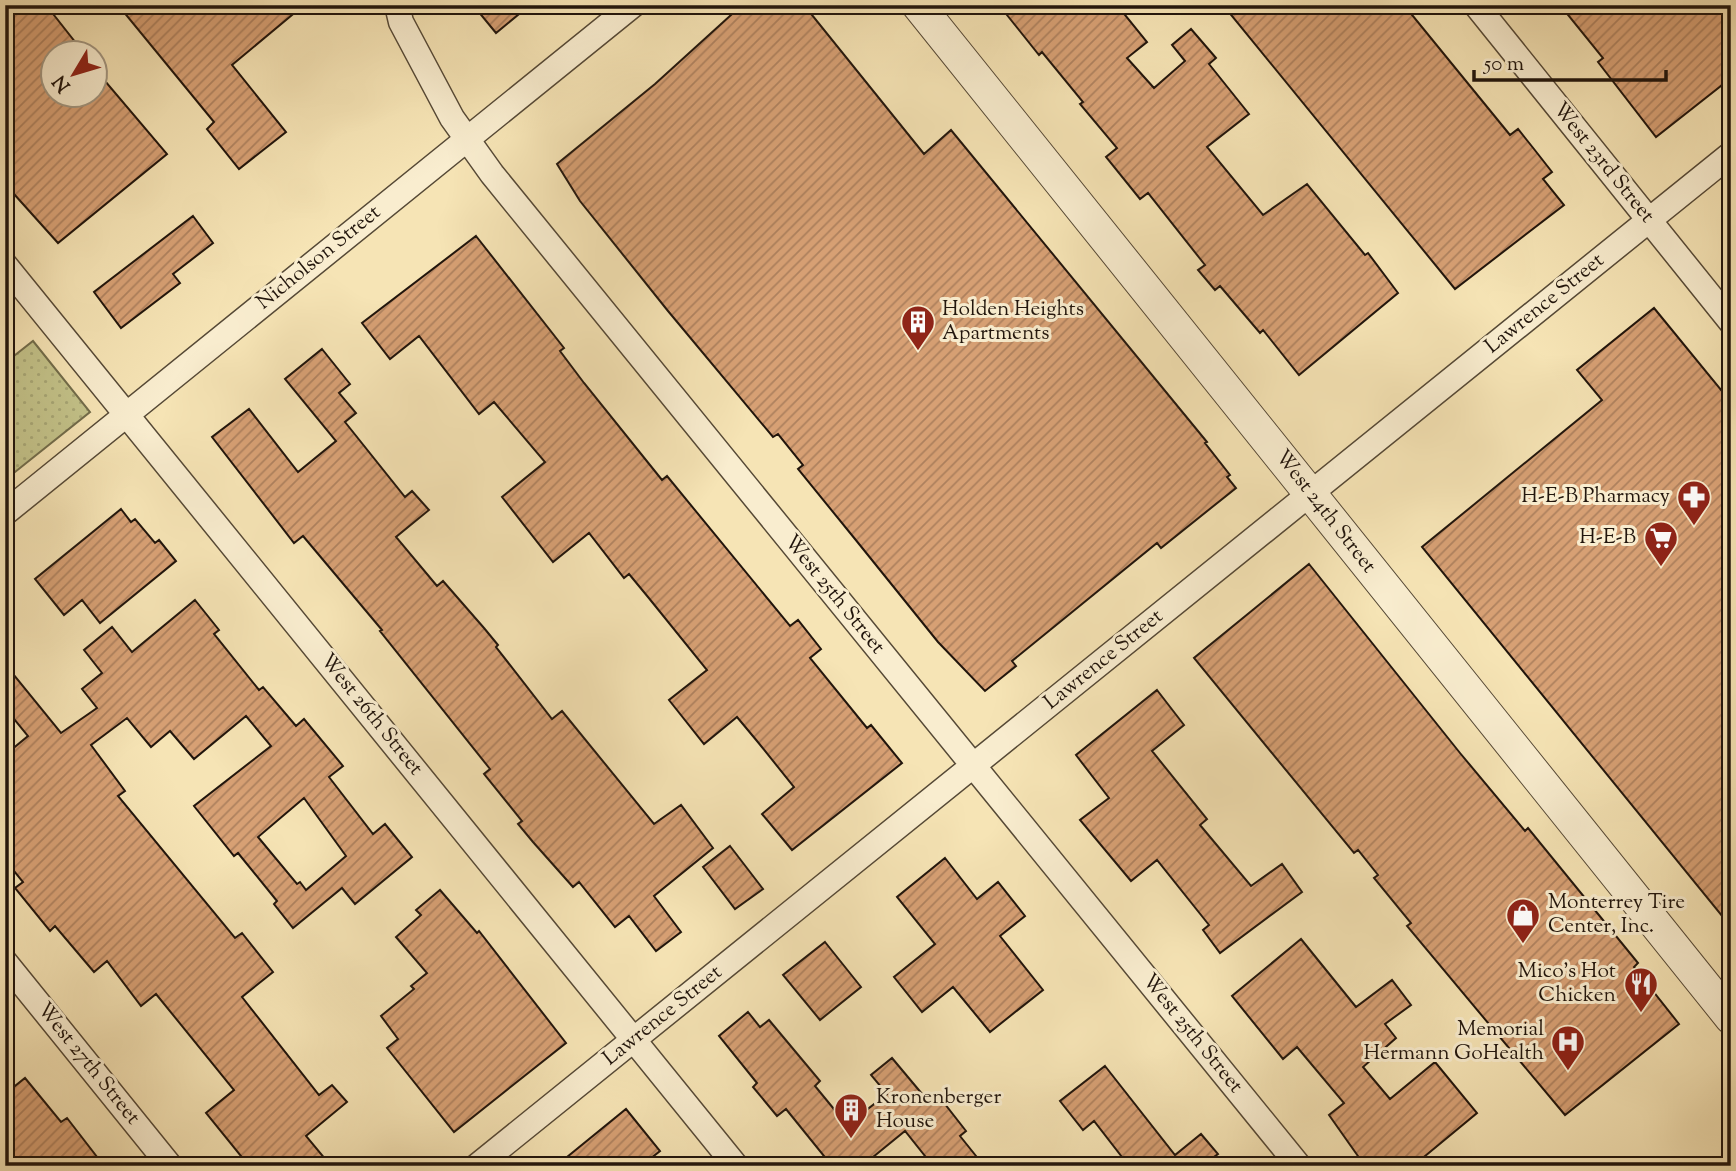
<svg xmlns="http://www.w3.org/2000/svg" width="1736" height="1171" font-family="'Sorts Mill Goudy',serif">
	<defs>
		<pattern id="park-dots" width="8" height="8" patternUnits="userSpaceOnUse" patternTransform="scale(1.75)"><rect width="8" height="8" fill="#c3c289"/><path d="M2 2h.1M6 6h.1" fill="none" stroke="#a7a675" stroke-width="1.8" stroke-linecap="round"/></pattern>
		<pattern id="building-hatch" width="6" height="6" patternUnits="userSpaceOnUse" patternTransform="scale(1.75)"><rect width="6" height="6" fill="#d7a074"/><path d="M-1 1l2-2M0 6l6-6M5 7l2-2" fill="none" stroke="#ae815e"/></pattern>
	</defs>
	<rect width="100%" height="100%" fill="#f6e4b5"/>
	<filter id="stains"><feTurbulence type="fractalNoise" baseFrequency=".00286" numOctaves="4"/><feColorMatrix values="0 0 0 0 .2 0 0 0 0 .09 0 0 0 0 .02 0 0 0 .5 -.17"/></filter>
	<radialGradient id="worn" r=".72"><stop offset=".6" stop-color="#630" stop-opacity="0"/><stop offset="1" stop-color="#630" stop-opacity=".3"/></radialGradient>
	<!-- park -->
	<path fill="url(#park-dots)" stroke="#726c4a" stroke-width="2" d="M33,341L90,412L5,480V363Z"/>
	<!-- building -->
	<path fill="url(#building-hatch)" stroke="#21150c" stroke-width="2" fill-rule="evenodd" d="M5,5H46L83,52H52V94H94V68L167,154L58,243L5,184Z
		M118,5H304L232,65L286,132L239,169L207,129L214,122Z
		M473,5H530L496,33Z
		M742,5H804L924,154L951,130L1207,442L1205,443L1230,475L1227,477L1236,488L1161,548L1157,543L1012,661L1016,666L985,691L938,642L855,539L798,469L803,465L778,434L773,437L668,311L580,201L557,164L655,84Z
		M999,5H1117L1147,42L1127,58L1154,88L1185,61L1172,45L1191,29L1216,58L1209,64L1249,114L1207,147L1263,215L1307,184L1365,255L1368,253L1398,293L1299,375L1263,330L1260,333L1220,286L1215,290L1198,270L1205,265L1148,193L1140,199L1106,157L1117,148L1080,104L1083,102L1042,52L1039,55Z
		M1223,5H1404L1510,135L1518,129L1534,149L1552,172L1543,179L1564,205L1455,289Z
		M1560,5H1731V78L1656,137L1598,62L1603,58Z
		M193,216L213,243L173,274L180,283L121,328L94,292Z
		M476,236L564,348L560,351L584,383L662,480L667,476L790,626L798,620L821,649L810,658L867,728L871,725L902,763L792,850L762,814L794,787L757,741L737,717L704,744L669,700L707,670L648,597L629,574L624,578L589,533L553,562L502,497L545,462L494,402L479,414L419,336L390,359L362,323Z
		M1654,308L1731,402V927L1422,547L1602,400L1577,370Z
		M322,349L350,384L339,393L356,413L345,422L405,497L412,491L429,510L396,537L437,586L443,581L484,628L498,645L496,647L552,719L562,711L654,824L681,805L713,848L654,896L681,932L656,951L629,916L615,927L579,882L573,887L533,842L518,824L522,821L484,774L490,769L380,631L382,630L303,536L294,543L212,437L249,409L298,472L336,441L285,379Z
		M121,509L131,522L135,519L155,543L159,540L176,561L100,623L82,600L64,615L35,579Z
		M1309,564L1460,753L1525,831L1528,828L1638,963L1634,967L1679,1024L1565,1115L1407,926L1411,923L1374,878L1378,875L1358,850L1354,853L1194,658Z
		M195,600L219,630L214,634L259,690L263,687L296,726L304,719L343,766L329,777L373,834L385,824L412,857L355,904L342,888L293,928L274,904L277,901L238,853L234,856L194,806L271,746L246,716L194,759L170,731L151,747L127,718L91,745L125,791L118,796L235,938L242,933L273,972L242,997L319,1095L332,1085L347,1102L306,1136L331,1166H249L206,1113L234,1090L156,994L141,1006L107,961L94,972L55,926L50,931L15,888L23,882L5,860V755L28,736L5,708V664L61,733L97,708L82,689L102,673L84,650L112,627L132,652ZM304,798L346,856L306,890L300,882L297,884L258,837Z
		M1157,690L1184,725L1152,751L1207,819L1200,825L1251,886L1282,864L1302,892L1220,953L1203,930L1209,925L1157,860L1131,881L1080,820L1109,798L1076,755Z
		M730,846L763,889L735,909L703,867Z
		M945,858L977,899L998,882L1025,916L1000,936L1043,990L990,1032L953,987L922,1012L894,977L935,944L897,897Z
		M440,890L477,933L479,931L566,1043L454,1132L387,1048L398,1039L381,1016L414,989L411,986L427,973L396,937L421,915L416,910Z
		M1301,939L1356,1007L1392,980L1411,1005L1385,1024L1396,1038L1363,1067L1390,1099L1435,1062L1477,1113L1413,1166H1365L1329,1115L1344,1103L1297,1047L1283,1059L1232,996Z
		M825,942L861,987L820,1020L783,975Z
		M748,1012L760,1027L769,1020L820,1081L815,1086L847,1125L887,1094L871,1075L892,1058L928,1101L937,1094L966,1131L960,1136L984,1166H933L905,1131L862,1166H832L786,1109L777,1116L753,1087L757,1083L719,1036Z
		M1105,1066L1175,1155L1201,1134L1218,1154L1214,1157L1222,1166H1129L1094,1121L1083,1130L1060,1101Z
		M25,1078L61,1122L67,1118L104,1166H5V1094Z
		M626,1109L660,1151L641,1166H556Z"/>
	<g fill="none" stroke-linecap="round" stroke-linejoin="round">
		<!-- minor casing -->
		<g stroke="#564936" stroke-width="27">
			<path id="minor" d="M397,5L401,22L452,118L492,174L1299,1166
				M1476,5L1731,322
				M5,265L736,1166
				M5,513L633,5
				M5,962L170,1166
				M477,1166L1731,154"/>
		</g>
		<!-- tertiary casing -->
		<g stroke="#564936" stroke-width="34">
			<path id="tertiary" d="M918,5L1731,1018"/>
		</g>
		<!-- minor -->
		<use href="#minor" stroke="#f9edcf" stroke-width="24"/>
		<!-- tertiary -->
		<use href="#tertiary" stroke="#f9edcf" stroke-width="32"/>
	</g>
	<!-- icons -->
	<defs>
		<g id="building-pin" transform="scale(1.75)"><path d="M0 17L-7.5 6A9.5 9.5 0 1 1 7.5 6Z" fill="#8f2418" stroke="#f9edcf"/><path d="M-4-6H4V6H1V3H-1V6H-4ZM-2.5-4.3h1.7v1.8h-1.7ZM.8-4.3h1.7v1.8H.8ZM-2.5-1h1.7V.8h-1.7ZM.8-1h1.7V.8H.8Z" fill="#fff"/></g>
		<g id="pharmacy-pin" transform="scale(1.75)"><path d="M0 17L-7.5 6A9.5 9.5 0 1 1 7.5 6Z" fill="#8f2418" stroke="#f9edcf"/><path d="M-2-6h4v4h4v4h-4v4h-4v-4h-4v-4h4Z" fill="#fff"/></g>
		<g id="supermarket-pin" transform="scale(1.75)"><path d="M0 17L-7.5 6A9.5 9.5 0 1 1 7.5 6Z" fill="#8f2418" stroke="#f9edcf"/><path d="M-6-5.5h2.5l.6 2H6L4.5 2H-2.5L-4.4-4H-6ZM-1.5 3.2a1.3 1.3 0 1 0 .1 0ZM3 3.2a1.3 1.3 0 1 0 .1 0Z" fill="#fff"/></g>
		<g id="shop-pin" transform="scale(1.75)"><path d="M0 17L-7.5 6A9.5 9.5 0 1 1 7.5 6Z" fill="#8f2418" stroke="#f9edcf"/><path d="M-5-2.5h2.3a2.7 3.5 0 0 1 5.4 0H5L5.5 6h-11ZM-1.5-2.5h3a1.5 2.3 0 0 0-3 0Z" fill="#fff"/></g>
		<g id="restaurant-pin" transform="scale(1.75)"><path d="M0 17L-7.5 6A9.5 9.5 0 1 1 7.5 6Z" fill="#8f2418" stroke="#f9edcf"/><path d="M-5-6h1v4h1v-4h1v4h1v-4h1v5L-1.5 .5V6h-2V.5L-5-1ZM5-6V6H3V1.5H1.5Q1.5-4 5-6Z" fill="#fff"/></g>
		<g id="hospital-pin" transform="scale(1.75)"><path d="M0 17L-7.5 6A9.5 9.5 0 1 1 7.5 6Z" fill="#8f2418" stroke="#f9edcf"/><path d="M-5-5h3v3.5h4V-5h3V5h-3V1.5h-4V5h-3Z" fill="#fff"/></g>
	</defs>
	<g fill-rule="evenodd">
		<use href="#building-pin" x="918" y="322"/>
		<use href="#pharmacy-pin" x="1694" y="497"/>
		<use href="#supermarket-pin" x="1661" y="538"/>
		<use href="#shop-pin" x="1523" y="915"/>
		<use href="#restaurant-pin" x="1641" y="984"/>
		<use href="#hospital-pin" x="1568" y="1042"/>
		<use href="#building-pin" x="851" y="1110"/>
	</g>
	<g text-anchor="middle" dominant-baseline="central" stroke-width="6" stroke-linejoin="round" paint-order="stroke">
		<!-- street labels -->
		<g font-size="21" fill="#21150c" stroke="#f9edcf">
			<text transform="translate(1603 163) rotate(51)">West 23rd Street</text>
			<text transform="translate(319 258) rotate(-39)">Nicholson Street</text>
			<text transform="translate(1545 304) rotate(-39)">Lawrence Street</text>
			<text transform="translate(1325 512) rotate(52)">West 24th Street</text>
			<text transform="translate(834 595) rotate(51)">West 25th Street</text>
			<text transform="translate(1104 660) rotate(-39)">Lawrence Street</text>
			<text transform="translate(371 715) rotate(51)">West 26th Street</text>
			<text transform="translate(663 1016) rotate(-39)">Lawrence Street</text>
			<text transform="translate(1192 1034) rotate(51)">West 25th Street</text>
			<text transform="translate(88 1064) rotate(51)">West 27th Street</text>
		</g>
		<!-- poi labels -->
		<g font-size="21" fill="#21150c" stroke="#f9edcf" text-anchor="end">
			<text x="942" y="310" text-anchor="start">Holden Heights<tspan x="942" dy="24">Apartments</tspan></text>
			<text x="1670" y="497">H-E-B Pharmacy</text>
			<text x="1636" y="538">H-E-B</text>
			<text x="1548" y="903" text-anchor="start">Monterrey Tire<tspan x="1548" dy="24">Center, Inc.</tspan></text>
			<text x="1616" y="972">Mico's Hot<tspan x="1616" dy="24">Chicken</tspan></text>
			<text x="1544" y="1030">Memorial<tspan x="1544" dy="24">Hermann GoHealth</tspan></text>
			<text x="876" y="1098" text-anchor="start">Kronenberger<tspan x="876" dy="24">House</tspan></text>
		</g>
	</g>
	<!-- margin -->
	<rect width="1736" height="1171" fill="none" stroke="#f6e4b5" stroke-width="28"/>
	<rect x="7" y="7" width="1722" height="1157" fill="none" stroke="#21150c" stroke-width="3.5"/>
	<rect x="14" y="14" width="1708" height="1143" fill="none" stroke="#21150c" stroke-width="2"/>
	<!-- north arrow -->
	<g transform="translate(74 74) rotate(232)"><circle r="33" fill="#f9edcf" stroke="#a39781" stroke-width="2"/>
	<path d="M0-5L12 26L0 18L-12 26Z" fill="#8f2418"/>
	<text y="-10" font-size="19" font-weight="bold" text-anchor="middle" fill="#21150c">N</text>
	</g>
	<!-- scale -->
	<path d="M1474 70v10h192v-10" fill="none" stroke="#21150c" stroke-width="3.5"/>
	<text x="1484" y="70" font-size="21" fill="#21150c" stroke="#f9edcf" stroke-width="5" paint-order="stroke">50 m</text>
	<rect width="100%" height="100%" filter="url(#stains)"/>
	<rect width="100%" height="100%" fill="url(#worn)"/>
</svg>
